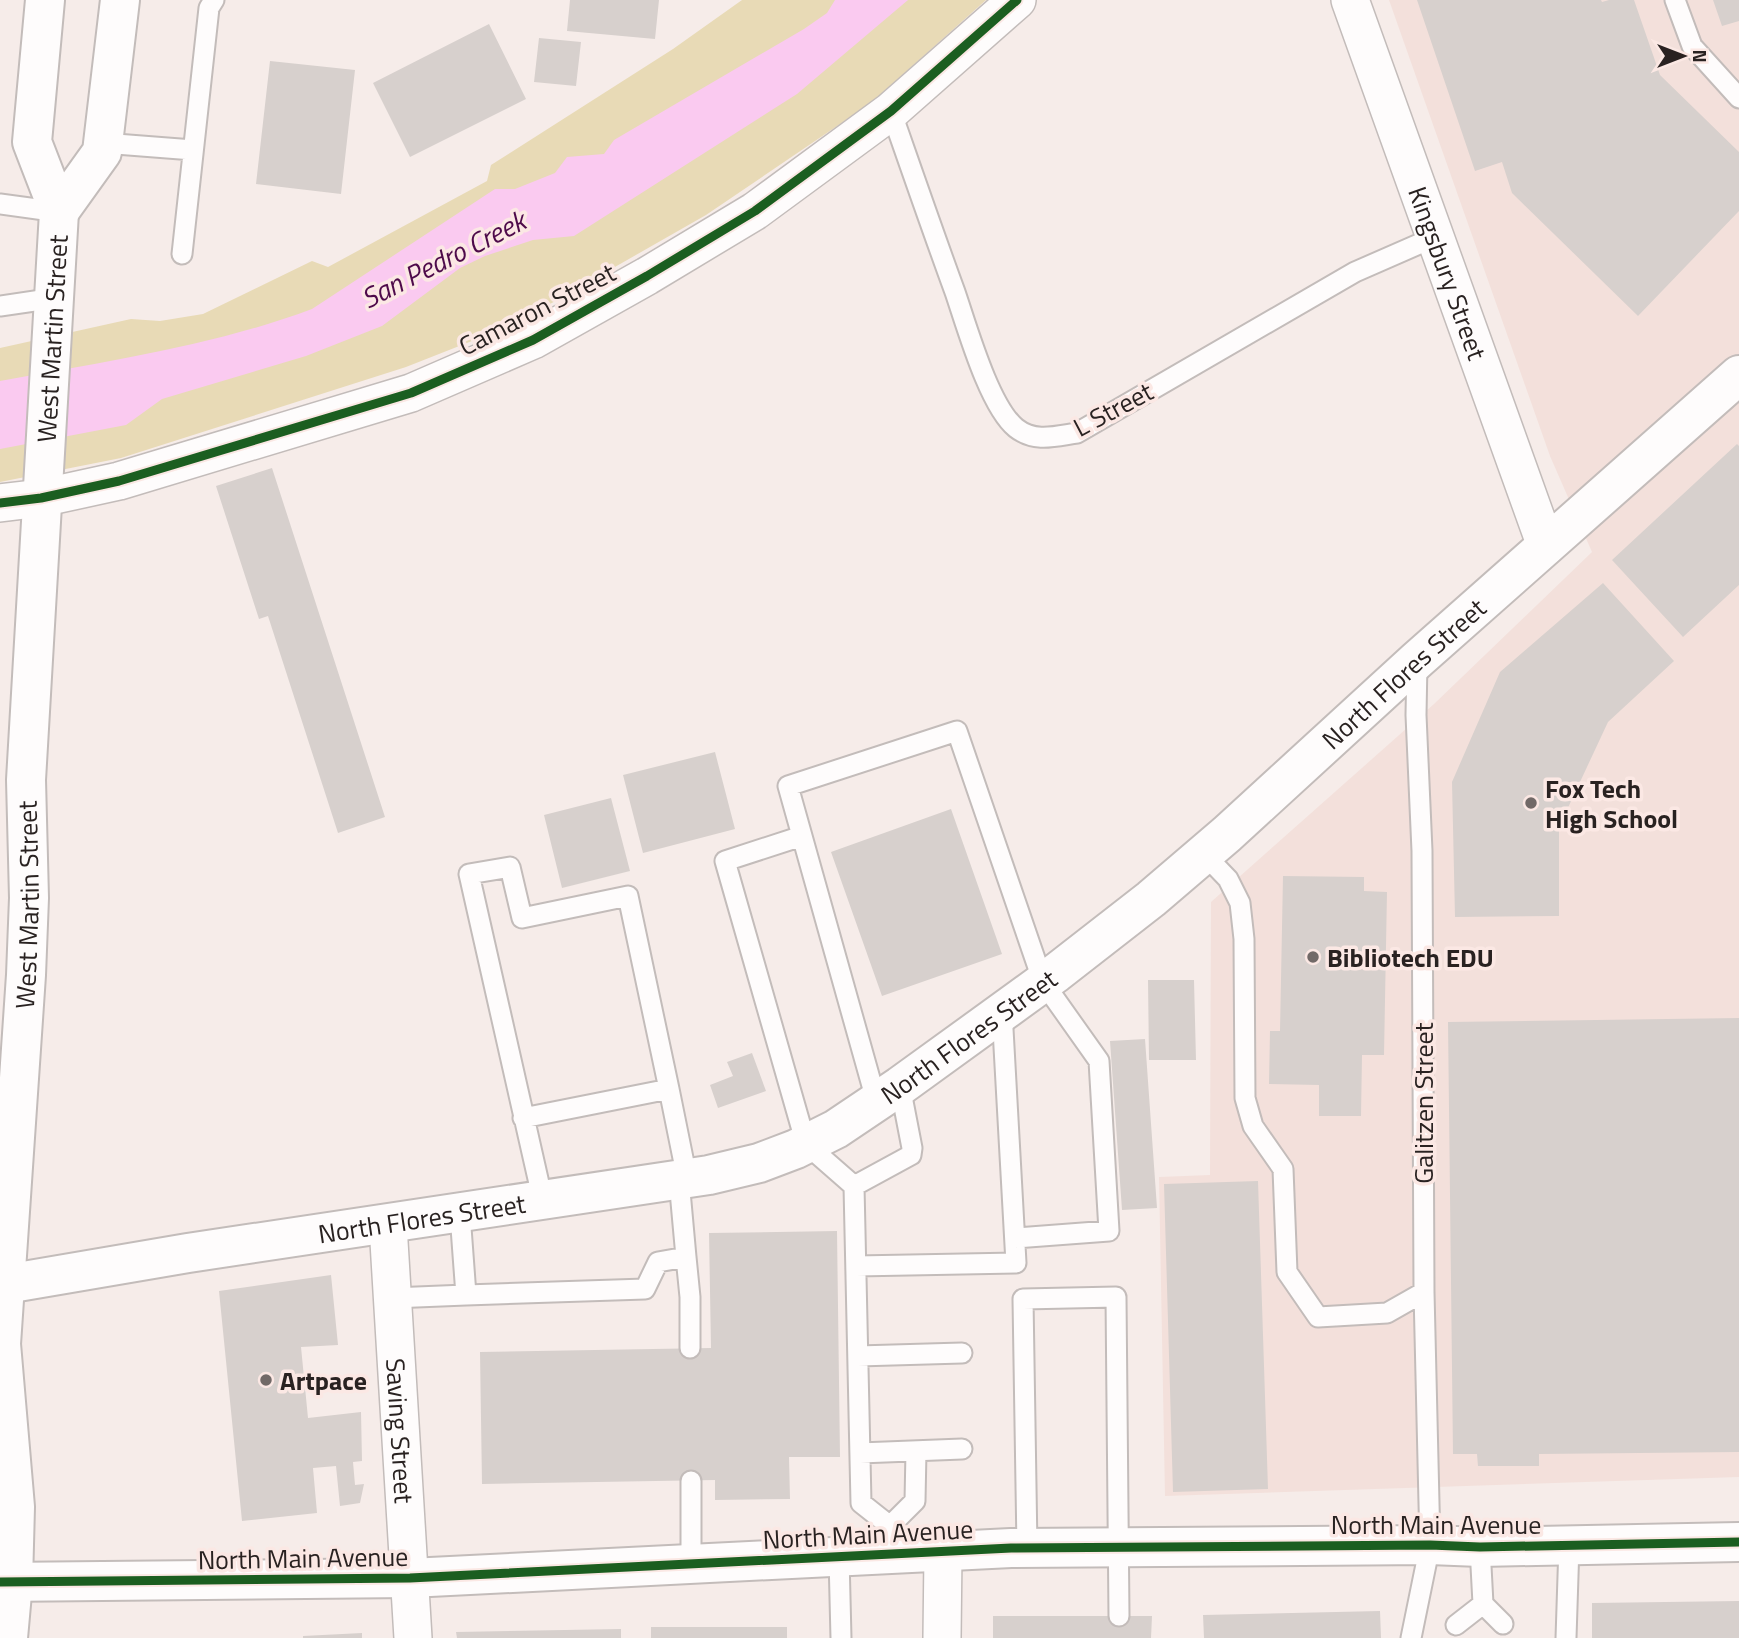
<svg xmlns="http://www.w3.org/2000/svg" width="1739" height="1638" font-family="'Titillium Web',sans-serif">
	<rect width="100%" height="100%" fill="#f6ece9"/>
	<!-- built -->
	<path fill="#f3e0db" d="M1389,0H1739V1477L1165,1496L1159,1177L1210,1175L1211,902L1434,704L1592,552L1550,456Z"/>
	<!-- green -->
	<path fill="#e8dab6" d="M742,0H986L871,103L706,215L515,324L406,367L121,458L0,482V348L131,319L160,321L203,314L312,261L328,267L487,181L491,165L673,49Z"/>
	<!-- water -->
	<path fill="#facaf0" d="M835,0H908L797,94L574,236L533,240L485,256L460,268L382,326L306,356L162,399L126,425L0,449V381C103,362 213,346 312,309L495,189H515L555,173L567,157L604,154L614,140L804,29L827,13Z"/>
	<!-- building -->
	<path fill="#d7d0cd" d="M570,0H659L655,39L567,31Z
		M1417,0H1601L1602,2L1609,0H1634L1660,75L1739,152V211L1638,316L1512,193L1502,162L1475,171Z
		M1713,0H1739V21L1722,26Z
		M489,24L526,99L410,157L373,83Z
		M539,38L581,42L576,86L534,82Z
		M270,61L355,70L341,194L256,184Z
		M1737,444L1739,446V585L1683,637L1612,560Z
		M272,468L385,817L338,833L268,616L259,619L216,486Z
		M1603,583L1674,661L1608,722L1559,827V916L1455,917L1452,782L1500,672Z
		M715,752L735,829L643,853L623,775Z
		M611,798L630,871L562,888L544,815Z
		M951,809L1002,954L882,996L831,852Z
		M1283,876L1364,877V891L1387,892L1384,1055H1362L1361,1116H1319V1085L1269,1084L1270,1031H1280Z
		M1148,980H1194L1196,1060H1149Z
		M1739,1018V1452L1539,1454V1466H1478L1477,1454H1453L1448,1022Z
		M1145,1039L1157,1208L1122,1210L1110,1041Z
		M752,1053L766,1091L718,1108L710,1085L733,1076L727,1062Z
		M1258,1181L1268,1489L1173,1492L1164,1184Z
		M837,1231L840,1457H789L790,1499L715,1500V1480L482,1484L480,1352L711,1348L709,1233Z
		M331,1275L338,1345L301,1347L308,1418L361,1412L362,1461L353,1462L355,1485L364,1484L360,1503L340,1506L336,1466L313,1468L317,1513L242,1521L219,1291Z
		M1739,1601V1638H1592V1603Z
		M1380,1611L1381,1638H1204L1203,1615Z
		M993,1616H1152L1151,1638H993Z
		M651,1627H787V1638H651Z
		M621,1629V1638H457L456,1632Z
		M362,1633V1638H303V1636Z"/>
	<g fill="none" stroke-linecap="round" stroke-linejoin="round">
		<!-- lane casing -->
		<g stroke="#c3bcba" stroke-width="23">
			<path id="lane" d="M1675,0L1692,46L1739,98
				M891,111C912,171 933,232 955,292C967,327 989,406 1016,428C1035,443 1056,436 1077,433L1355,272L1435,237
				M103,143L193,150
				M0,204L59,212
				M182,254L209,8L214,0
				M0,306L55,298
				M802,836L725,861L806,1144L854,1186L861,1503L890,1526
				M1204,854L1228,879L1240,903L1244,939L1245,1098L1253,1126L1283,1169L1287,1272L1318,1317L1387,1313L1424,1292
				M669,1089L687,1178
				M876,1100L788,786L957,731L1043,982L1099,1061L1109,1231L1015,1238
				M523,1118L669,1089L628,896L522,918L510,867L469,874L543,1201
				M854,1186L911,1155L912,1148L900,1086
				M460,1214L466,1295L645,1289L658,1262L686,1257L679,1180
				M686,1257L690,1297V1348
				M856,1266L1016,1263L1002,1011
				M392,1298L466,1295
				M858,1356L962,1353
				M860,1453L962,1449
				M691,1481V1564
				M890,1538V1526L915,1501L916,1451
				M1480,1547L1483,1604L1503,1624
				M1027,1548L1023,1299L1116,1297L1119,1616
				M839,1557L841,1638
				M1456,1625L1483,1604
				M1411,1638L1430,1545L1424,1292L1422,851L1416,715L1417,662
				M1566,1638L1569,1545"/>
		</g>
		<!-- street casing -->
		<g stroke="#c3bcba" stroke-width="40">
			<g id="street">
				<path id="s1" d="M1350,0L1546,546"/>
				<path d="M0,503L41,498L119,481L411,393L533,340L647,276L755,211L891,111L1017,0"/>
				<path id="s2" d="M388,1225L413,1638"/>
				<path d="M942,1638L943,1553"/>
			</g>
		</g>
		<!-- secondary casing -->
		<g stroke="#c3bcba" stroke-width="42">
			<g id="secondary">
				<path d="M59,212L102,152L120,0"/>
				<path id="s3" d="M0,1285L188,1253L709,1175L759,1163L796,1149L836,1129L900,1086L1056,973L1151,899L1227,834L1417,660L1739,375"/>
				<path d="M0,1582L410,1578L1011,1548L1430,1545L1480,1547L1739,1542"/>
				<path id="s4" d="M8,1638L13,1582L15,1507L1,1344L26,975L29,898L26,780L59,212L32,142L45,0"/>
			</g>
		</g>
		<!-- lane -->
		<use href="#lane" stroke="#fefcfc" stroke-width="19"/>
		<!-- street -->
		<use href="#street" stroke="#fefcfc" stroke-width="37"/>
		<!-- secondary -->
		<use href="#secondary" stroke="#fefcfc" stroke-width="38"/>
		<!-- cycleway casing -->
		<g stroke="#fbe8e4" stroke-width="13">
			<path id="cycleway" d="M0,503L41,498L119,481L411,393L533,340L647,276L755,211L891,111L1017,0
				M0,1582L410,1578L1011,1548L1430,1545L1480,1547L1739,1542"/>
		</g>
		<!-- cycleway -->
		<use href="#cycleway" stroke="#1b5e20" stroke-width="9"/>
	</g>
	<!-- markers -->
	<g fill="#716967" stroke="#fbe8e4" stroke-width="2.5">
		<circle cx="1531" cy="803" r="7"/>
		<circle cx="1313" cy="957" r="7"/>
		<circle cx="266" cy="1380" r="7"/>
	</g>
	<g text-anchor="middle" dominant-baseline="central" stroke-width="7" stroke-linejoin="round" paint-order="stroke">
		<!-- street labels -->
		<g font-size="26" fill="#292221" stroke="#fbe8e4">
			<text stroke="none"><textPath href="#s1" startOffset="290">Kingsbury Street</textPath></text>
			<text transform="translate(537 309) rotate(-27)">Camaron Street</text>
			<text stroke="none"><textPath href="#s4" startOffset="1302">West Martin Street</textPath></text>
			<text transform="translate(1113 409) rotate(-28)">L Street</text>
			<text stroke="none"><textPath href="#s3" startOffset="1582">North Flores Street</textPath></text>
			<text stroke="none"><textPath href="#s4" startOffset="735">West Martin Street</textPath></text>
			<text stroke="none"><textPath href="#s3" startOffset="1015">North Flores Street</textPath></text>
			<text transform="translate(1423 1103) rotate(-90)">Galitzen Street</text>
			<text stroke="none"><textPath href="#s3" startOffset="427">North Flores Street</textPath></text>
			<text stroke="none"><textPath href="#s2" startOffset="206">Saving Street</textPath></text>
			<text x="1436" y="1524">North Main Avenue</text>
			<text transform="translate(868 1534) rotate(-3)">North Main Avenue</text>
			<text transform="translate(303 1558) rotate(-1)">North Main Avenue</text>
		</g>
		<!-- poi labels -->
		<g font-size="26" font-weight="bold" fill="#292221" stroke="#fbe8e4" text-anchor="start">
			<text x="1545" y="788">Fox Tech<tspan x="1545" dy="30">High School</tspan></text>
			<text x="1327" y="957">Bibliotech EDU</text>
			<text x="280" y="1380">Artpace</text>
		</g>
		<!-- water labels -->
		<g font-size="28" font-style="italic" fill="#4e0a4a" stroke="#fbe8e4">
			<text transform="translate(443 259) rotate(-27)">San Pedro Creek</text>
		</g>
	</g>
	<!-- north arrow -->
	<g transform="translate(1683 56) rotate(90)" stroke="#fbe8e4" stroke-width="5" paint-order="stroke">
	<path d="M0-5L12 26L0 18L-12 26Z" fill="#292221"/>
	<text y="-10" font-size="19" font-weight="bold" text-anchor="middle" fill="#292221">N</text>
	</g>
</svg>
